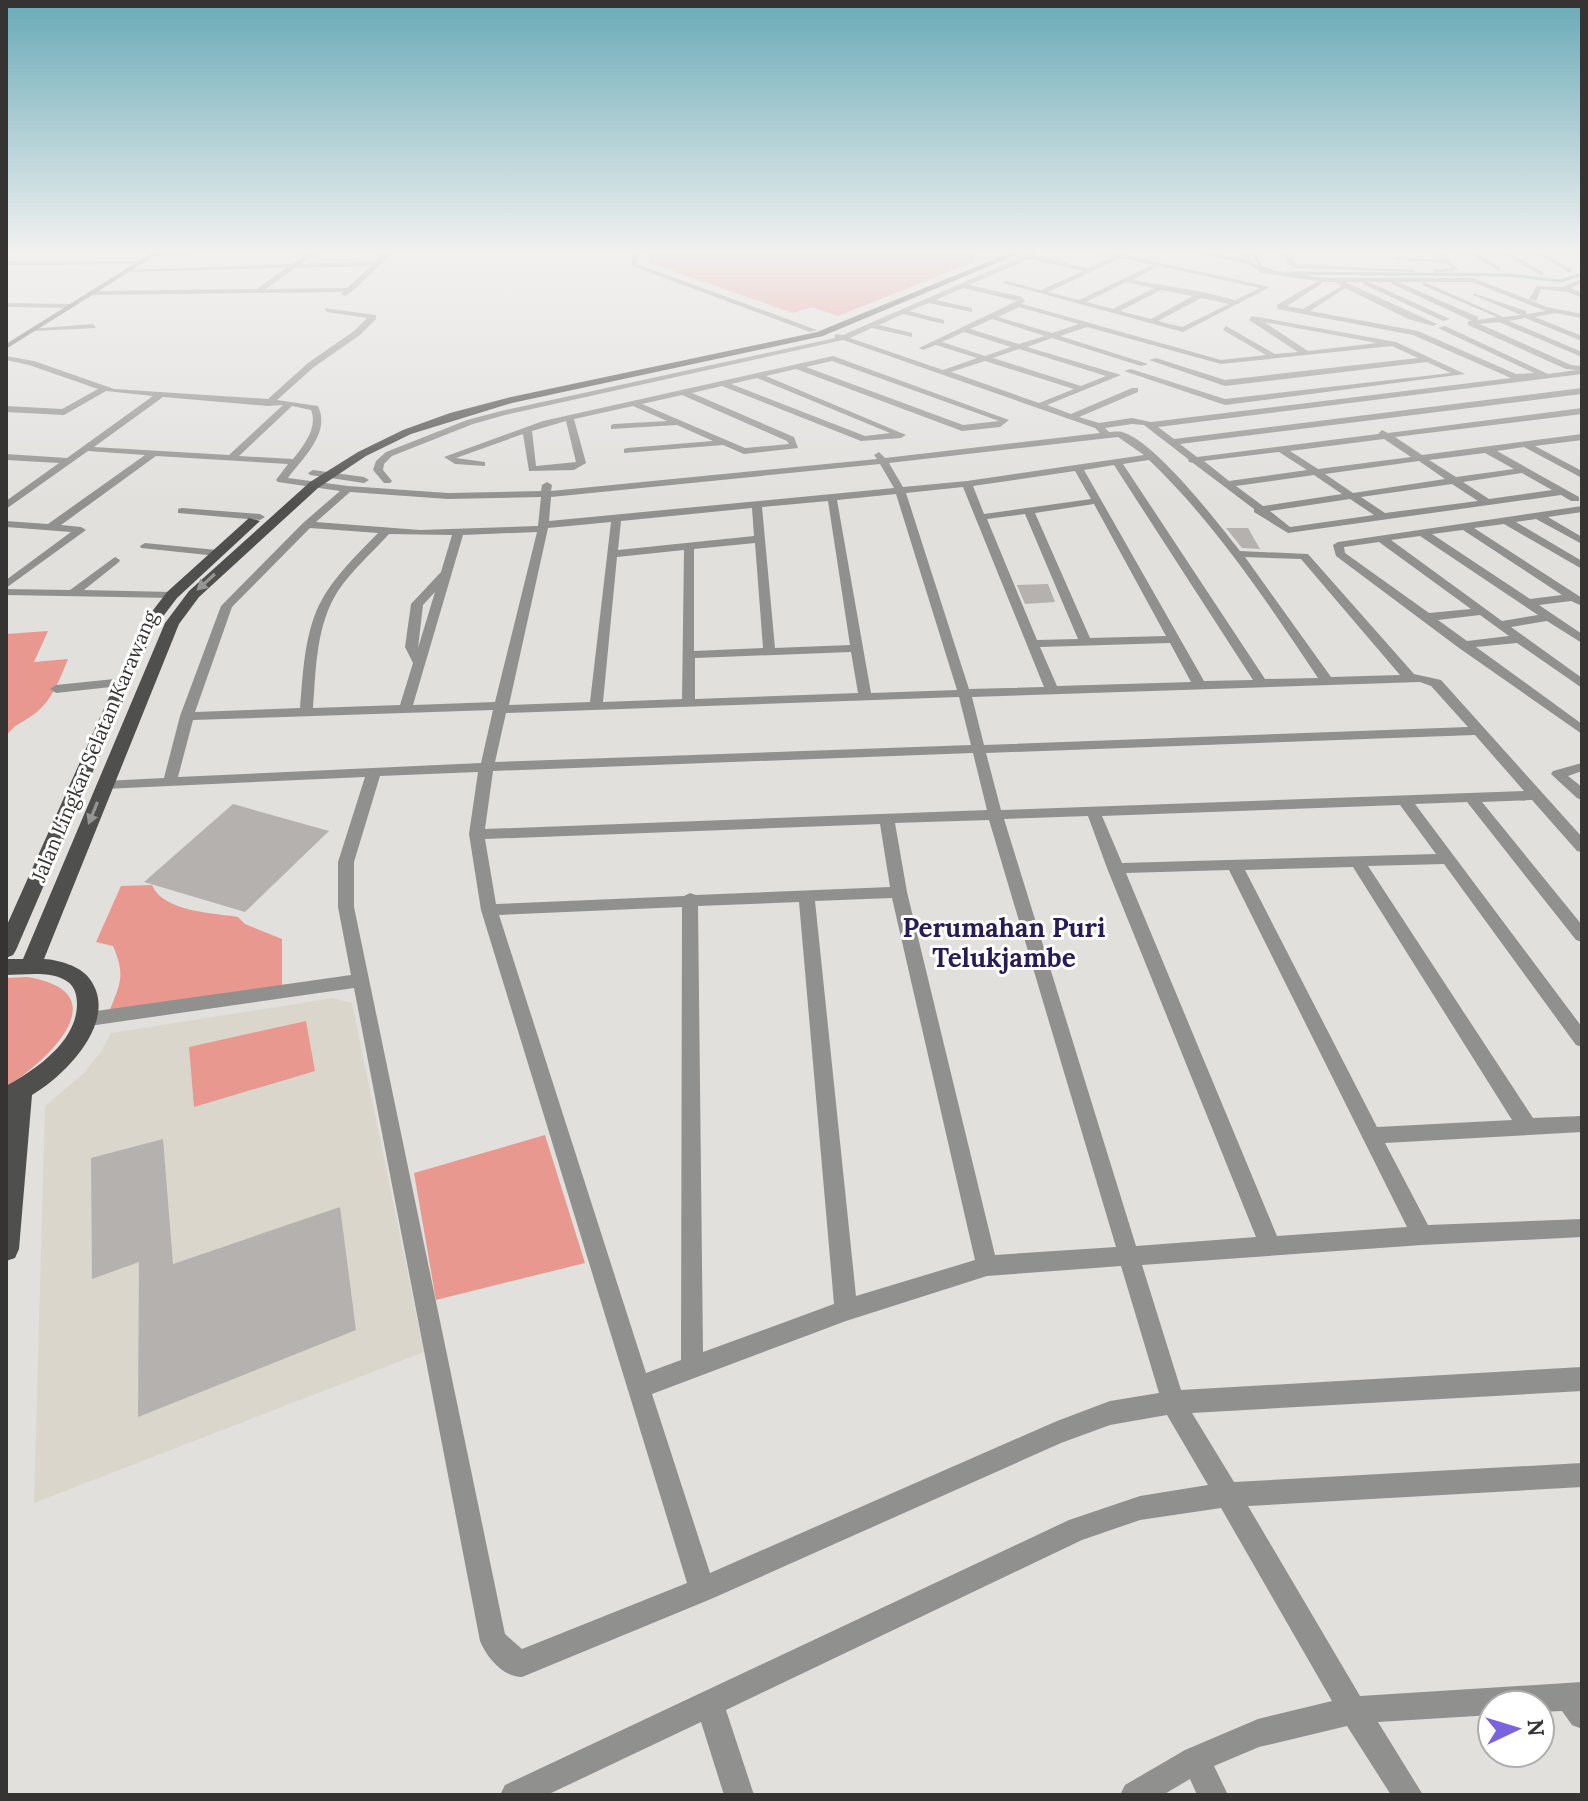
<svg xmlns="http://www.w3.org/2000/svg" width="1588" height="1801" font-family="Lora,serif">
	<rect width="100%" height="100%" fill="#e1e0dd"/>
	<!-- built -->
	<path fill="#dad6cc" d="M333,998L352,1003L424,1352L34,1503L45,1106L84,1073L102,1050L111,1033Z"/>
	<!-- green -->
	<path fill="#e99890" d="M652,252H954L983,258L838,316L812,307L793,313L650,263Z
		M48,631L34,662L68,659C59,681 51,704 30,717C18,725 16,724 6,736V634Z
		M152,885C163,912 214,913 238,917L245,924L282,939V987L109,1012C120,984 126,976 113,946L96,942L121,886Z
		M27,977C121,992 48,1061 6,1087V978Z
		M306,1021L315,1071L194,1107L189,1047Z
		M545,1135L585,1263L436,1300L414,1173Z"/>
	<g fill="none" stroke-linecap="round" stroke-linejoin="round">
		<!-- stream -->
		<path stroke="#4a9c6d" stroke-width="3" d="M1253,252L1261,267L1272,271
			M1287,273L1508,275L1561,281L1582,274"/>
	</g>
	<!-- building -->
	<path fill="#b4b1af" d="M1226,528H1248L1260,549L1242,548Z
		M1048,584L1055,602L1025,604L1017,585Z
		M233,804L329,831L245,912L144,882Z
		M163,1139L173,1264L340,1207L356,1330L138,1417L139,1262L92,1279L91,1158Z"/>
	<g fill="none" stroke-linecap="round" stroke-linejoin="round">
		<!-- street -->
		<path fill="#90908f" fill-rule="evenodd" d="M154,252H207L154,256L151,254Z
			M309,252H316L301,264L375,262L386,252H393L353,291L345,296L341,294L343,292L92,295L88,293L92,291L257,289L286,268L128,272L125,270L292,264ZM371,266L347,288L266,289L295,268Z
			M632,252H638L637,264L817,330L810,332L632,266Z
			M1033,252H1042L1035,256L1089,268L1113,257L1098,252H1111L1270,287L1183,332L1003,283L1006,281L1041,290L1083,271L1029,259L969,285L1022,297L1025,301L1022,304L1221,360L1266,355L1223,330L1226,326L1275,354L1298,352L1249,320L1252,316L1396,342L1465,374L1225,405L1124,371L1131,369L1225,399L1451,373L1427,362L1225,386L1149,360L1156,358L1225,380L1418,358L1392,346L1221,364L1087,327L1060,336L1148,364L1141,366L1052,338L1027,347L1121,375L1047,405L1071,414L1132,388H1138V392L1079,417L1099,423L1132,418L1151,422L1511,378L1413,335L1277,309V305L1318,281L1262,273L1247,264L1196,252L1244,259L1241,252H1247L1253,263L1264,269L1324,278H1473L1547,307L1582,314V318L1555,313L1535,317L1582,336V341L1525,318L1509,321L1582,352V357L1499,322L1480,324L1571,365L1582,366V374L1158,427L1174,439L1582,388V394L1180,444L1197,457L1378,434L1382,430L1388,433L1582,408V414L1395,437L1422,455L1582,434V440L1535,446L1582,471V478L1524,447L1497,451L1579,497V501H1571L1561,495L1288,533L1254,512V509L1193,463L1189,462L1188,459L1144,425L1132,424L1105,428L1109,432C1112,432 1118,431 1122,432C1155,441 1218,523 1240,551L1308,554L1414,674L1441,680L1582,837V852L1577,851L1532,800L1482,802L1582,925V942L1576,940L1467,802L1415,804L1582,1027V1047L1576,1045L1444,864L1368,866L1533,1118L1582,1116V1132L1385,1143L1428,1225L1582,1219V1237L1422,1245L1142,1265L1181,1390L1582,1367V1391L1192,1413L1234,1482L1582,1463V1487L1248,1506L1360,1696L1582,1682V1729L1572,1725L1562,1711L1540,1712V1705H1492V1715L1378,1722L1423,1795H1391L1347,1726L1259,1747L1214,1766L1228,1795H1197L1190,1779L1163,1795H1120L1125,1785L1185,1750L1258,1719L1332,1701L1221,1508L1140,1520L1082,1540L726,1710L754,1795H724L701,1722L547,1795H500L505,1785L1069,1520L1140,1496L1208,1485L1167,1415L1110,1425L1061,1443L711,1599L522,1677C503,1677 487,1658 480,1641L354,988L89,1026L83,1024L80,1019L83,1014L89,1012L351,975L338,907V862L365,777L104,789L97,785L104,781L164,778L180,716L221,606L303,523L340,491L278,482L276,480L288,464L156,456L61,525L81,527L86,530L6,588V580L71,532L6,527V521L48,524L145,455L88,451L6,509V501L59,463L6,460V454L67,458L153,396L106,391L64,415L6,412V406L62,409L98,389L29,365L6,360V356L34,361L114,389L268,399L308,363L354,331L367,318L327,312L324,308L376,315V319L360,335L314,367L277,400L318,406C331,433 303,458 288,478L348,486L448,493L541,491L542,485L547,482L552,485L551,491L877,459L874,455L879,452L885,458L1100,433L1095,428L843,340L505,415L473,424L392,456L384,464L383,470L392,481L390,483H384L373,470L376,461L386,452L467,420L501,411L835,338V334L843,335ZM1121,258L1152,265L1079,300L1048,292ZM1159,266L1260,288L1235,300L1203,292L1132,280ZM1126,282L1154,288L1113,309L1086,302ZM1322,282H1336L1342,286L1303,309L1287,306L1321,284ZM1345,282H1362L1363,284L1443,321L1450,319L1369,282H1391L1392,284L1472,321H1468V325L1566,369L1577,370L1548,374L1445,326L1438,328L1534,373L1516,374L1418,331L1310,311L1345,288L1408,319L1433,326L1437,324ZM1398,282H1424L1422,285L1497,317L1478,320V317ZM1424,282H1472L1546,311L1526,314V311L1473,293V295L1521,315L1503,317ZM963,288L1017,301L919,348L923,350L936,345L977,358L943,370L850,338L872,328L912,337V333L879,325L903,314L944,324V320L909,311L929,303L972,312V308L936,300ZM1161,290L1193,296L1151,319L1120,311ZM1201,298L1229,304L1182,327L1158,321ZM1019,307L1079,324L1052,333L998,317ZM992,319L1045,336L1019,344L970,329ZM1264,322L1377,343L1308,351ZM964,332L1011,347L985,356L942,342ZM1019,349L1106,376L1081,386L993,358ZM985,361L1074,389L1039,403L951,372ZM163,397L268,406L283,405L229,455L94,447ZM292,406L311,410C318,428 304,445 293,459L239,456ZM1118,437L1144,455L967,481L903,487L889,463ZM1384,439L1411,457L1318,469L1290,451ZM1279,452L1307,470L1229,481L1204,461ZM1485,453L1514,469L1456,477L1429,460ZM1149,460C1216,524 1267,602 1318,678L1265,679L1123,464ZM1419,461L1445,479L1353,493L1325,474ZM880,464L894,488L549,521L551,497ZM1114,465L1253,680L1204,681L1084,470ZM1075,471L1091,499L984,514L973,486ZM1522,473L1552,490L1489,499L1463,482ZM1314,475L1342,494L1263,506L1236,486ZM1452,484L1478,501L1385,513L1361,497ZM963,487L1044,687L969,689L906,493ZM350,492L448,499L541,497L538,526L420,530L316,522ZM896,494L957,690L871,693L837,500ZM1350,499L1374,515L1290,527L1270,511ZM828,501L850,645L775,648L762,507ZM1094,504L1166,636L1090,638L1035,513ZM752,508L754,536L618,550L621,521ZM1025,514L1078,639L1037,640L987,519ZM611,522L590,702L509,705L548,528ZM310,528L378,533C357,555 333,577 319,605C304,637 303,674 300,708L195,712L232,607ZM537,532L495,702L413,705L463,535ZM389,534L452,535L441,572L411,604L405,647L413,663L400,705L313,708C316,669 316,625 338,591C352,570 372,553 389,534ZM755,543L763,648L694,651V549ZM684,550L682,699L603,702L617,557ZM1245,557L1301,559L1400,675L1331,677ZM435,592L418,648L423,605ZM1170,643L1191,682L1057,686L1040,647ZM851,652L858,693L695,699V658ZM1420,682L1431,686L1468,727L984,745L972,697ZM959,697L971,745L495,762L506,713ZM493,710L481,763L178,777L193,720ZM1475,735L1524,791L1001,810L986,753ZM973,753L987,810L485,829L493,771ZM478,772L469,834L481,910L687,1583L522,1649L505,1634L354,907V862L380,776ZM1400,805L1436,854L1122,863L1102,816ZM1088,816L1107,868L1256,1237L1136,1246L1004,819ZM989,820L1116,1247L995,1255L907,892L895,823ZM880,824L890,887L696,895L690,893L684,896L496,904L485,839ZM1353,867L1512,1120L1377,1127L1245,870ZM1229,870L1407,1227L1277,1236L1126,873ZM892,898L975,1260L856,1296L815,901ZM799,902L834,1304L703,1352L698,906ZM682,907L681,1360L646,1373L499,915ZM1121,1266L1159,1393L1110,1401L1057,1421L710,1573L652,1394L846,1321L987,1276Z
			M1280,252H1286L1296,264L1415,270L1412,272L1295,268L1288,265Z
			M1435,252H1442L1458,270L1435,273L1433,270L1451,268L1447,264L1395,259L1398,257L1442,260Z
			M1447,252H1582V254H1545L1572,270L1570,273L1537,254H1512L1544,273L1542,276L1503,254H1479L1501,268L1499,271L1470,254Z
			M6,261L139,262L142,264L6,265Z
			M1582,279V283L1571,288L1582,293V298L1568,292L1541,289L1536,301L1529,299L1537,286L1562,287Z
			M6,303L71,304L75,306L71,308L6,307Z
			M93,324L96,328L34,331L30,329Z
			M833,356L1009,420L1000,427L962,431L796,369L766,376L906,435L901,438L861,441L722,386L692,393L794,437L798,448L744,454L723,445L624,453V449L627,448L713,441L677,425L611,429V425L614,424L667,421L633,406L574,419L586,463L574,470L529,471L523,434L456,458L485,462V466L455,464L444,457L543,421ZM832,361L999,421L963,425L806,367ZM757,378L890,433L865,436L731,384ZM682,395L787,441L789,444L745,448L642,404ZM566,421L576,462L536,466L532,431Z
			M313,470L364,477L369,480L364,483L310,475L308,473Z
			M1582,506V512L1548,517L1582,537V544L1536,519L1516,522L1582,561V569L1504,524L1474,528L1582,598V606L1571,601L1539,605L1582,634V643L1547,621L1511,627L1582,678V688L1517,643L1476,647L1582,724V734L1459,648L1336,556L1333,545L1338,542ZM1463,530L1562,595L1530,599L1432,534ZM1420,536L1523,605L1538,615L1502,621L1391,540ZM1379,542L1471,609L1429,613L1345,553L1344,547ZM1480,615L1509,636L1467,641L1438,620Z
			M182,508L260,514L265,517L260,520L178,513V509Z
			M145,543L217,550L222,553L217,556L141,548L140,546Z
			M115,557L120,560L119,562L84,590L172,592L178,595L172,598L6,595V589L70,590Z
			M124,678L130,682L129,685L56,693L50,689L56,685Z
			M1582,763V771L1568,776L1582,787V800L1577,798L1551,774L1553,771Z"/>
		<!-- secondary -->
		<path fill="#696a68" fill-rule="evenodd" d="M153,252H161L6,349V344Z"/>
		<!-- primary -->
		<path fill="#4f4f4d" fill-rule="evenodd" d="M1012,252H1023L823,336L512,403L411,434L366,456L318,488L199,597L179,624L44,959C59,960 80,966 89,978C121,1019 66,1075 32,1095L19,1249L15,1258L6,1261V1086C35,1070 77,1042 77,1004C77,996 75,987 68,982C52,970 24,975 6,975V959H23L165,623L189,591L310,482L358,452L403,430L450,413L511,397L817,332Z
			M249,518L260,521L177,598L155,627L16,950L13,955L6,958V927L141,626L167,592Z"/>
	</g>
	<!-- one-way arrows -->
	<defs><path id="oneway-solid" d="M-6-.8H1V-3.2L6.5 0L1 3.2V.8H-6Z" transform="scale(2)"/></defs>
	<g fill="#959594">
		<use href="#oneway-solid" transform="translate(206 582) rotate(138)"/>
		<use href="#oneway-solid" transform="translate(93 813) rotate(112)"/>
	</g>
	<!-- sky -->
	<linearGradient id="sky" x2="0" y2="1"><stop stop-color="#69aab7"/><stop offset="0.5" stop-color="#f2f1f0"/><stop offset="1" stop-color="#f2f1f0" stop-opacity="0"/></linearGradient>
	<rect width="1588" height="504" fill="url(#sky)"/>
	<g text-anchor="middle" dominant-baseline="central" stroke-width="6" stroke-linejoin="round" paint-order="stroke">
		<!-- far-street labels -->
		<g font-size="20" fill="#353433" stroke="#fff">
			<text transform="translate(94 746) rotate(-67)">Jalan Lingkar Selatan Karawang</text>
		</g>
		<!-- neighbourhood labels -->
		<g font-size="26" font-weight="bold" fill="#291c56" stroke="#fff">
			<text x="1004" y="927">Perumahan Puri<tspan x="1004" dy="30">Telukjambe</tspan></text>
		</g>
	</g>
	<!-- border -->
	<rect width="1588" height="1801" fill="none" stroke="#353433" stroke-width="16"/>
	<!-- north arrow -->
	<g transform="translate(1516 1729) rotate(86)"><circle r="38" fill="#ffffff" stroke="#aeaead" stroke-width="2"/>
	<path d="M0-6L14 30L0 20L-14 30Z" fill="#7a63de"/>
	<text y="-12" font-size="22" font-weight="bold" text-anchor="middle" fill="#353433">N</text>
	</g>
</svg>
